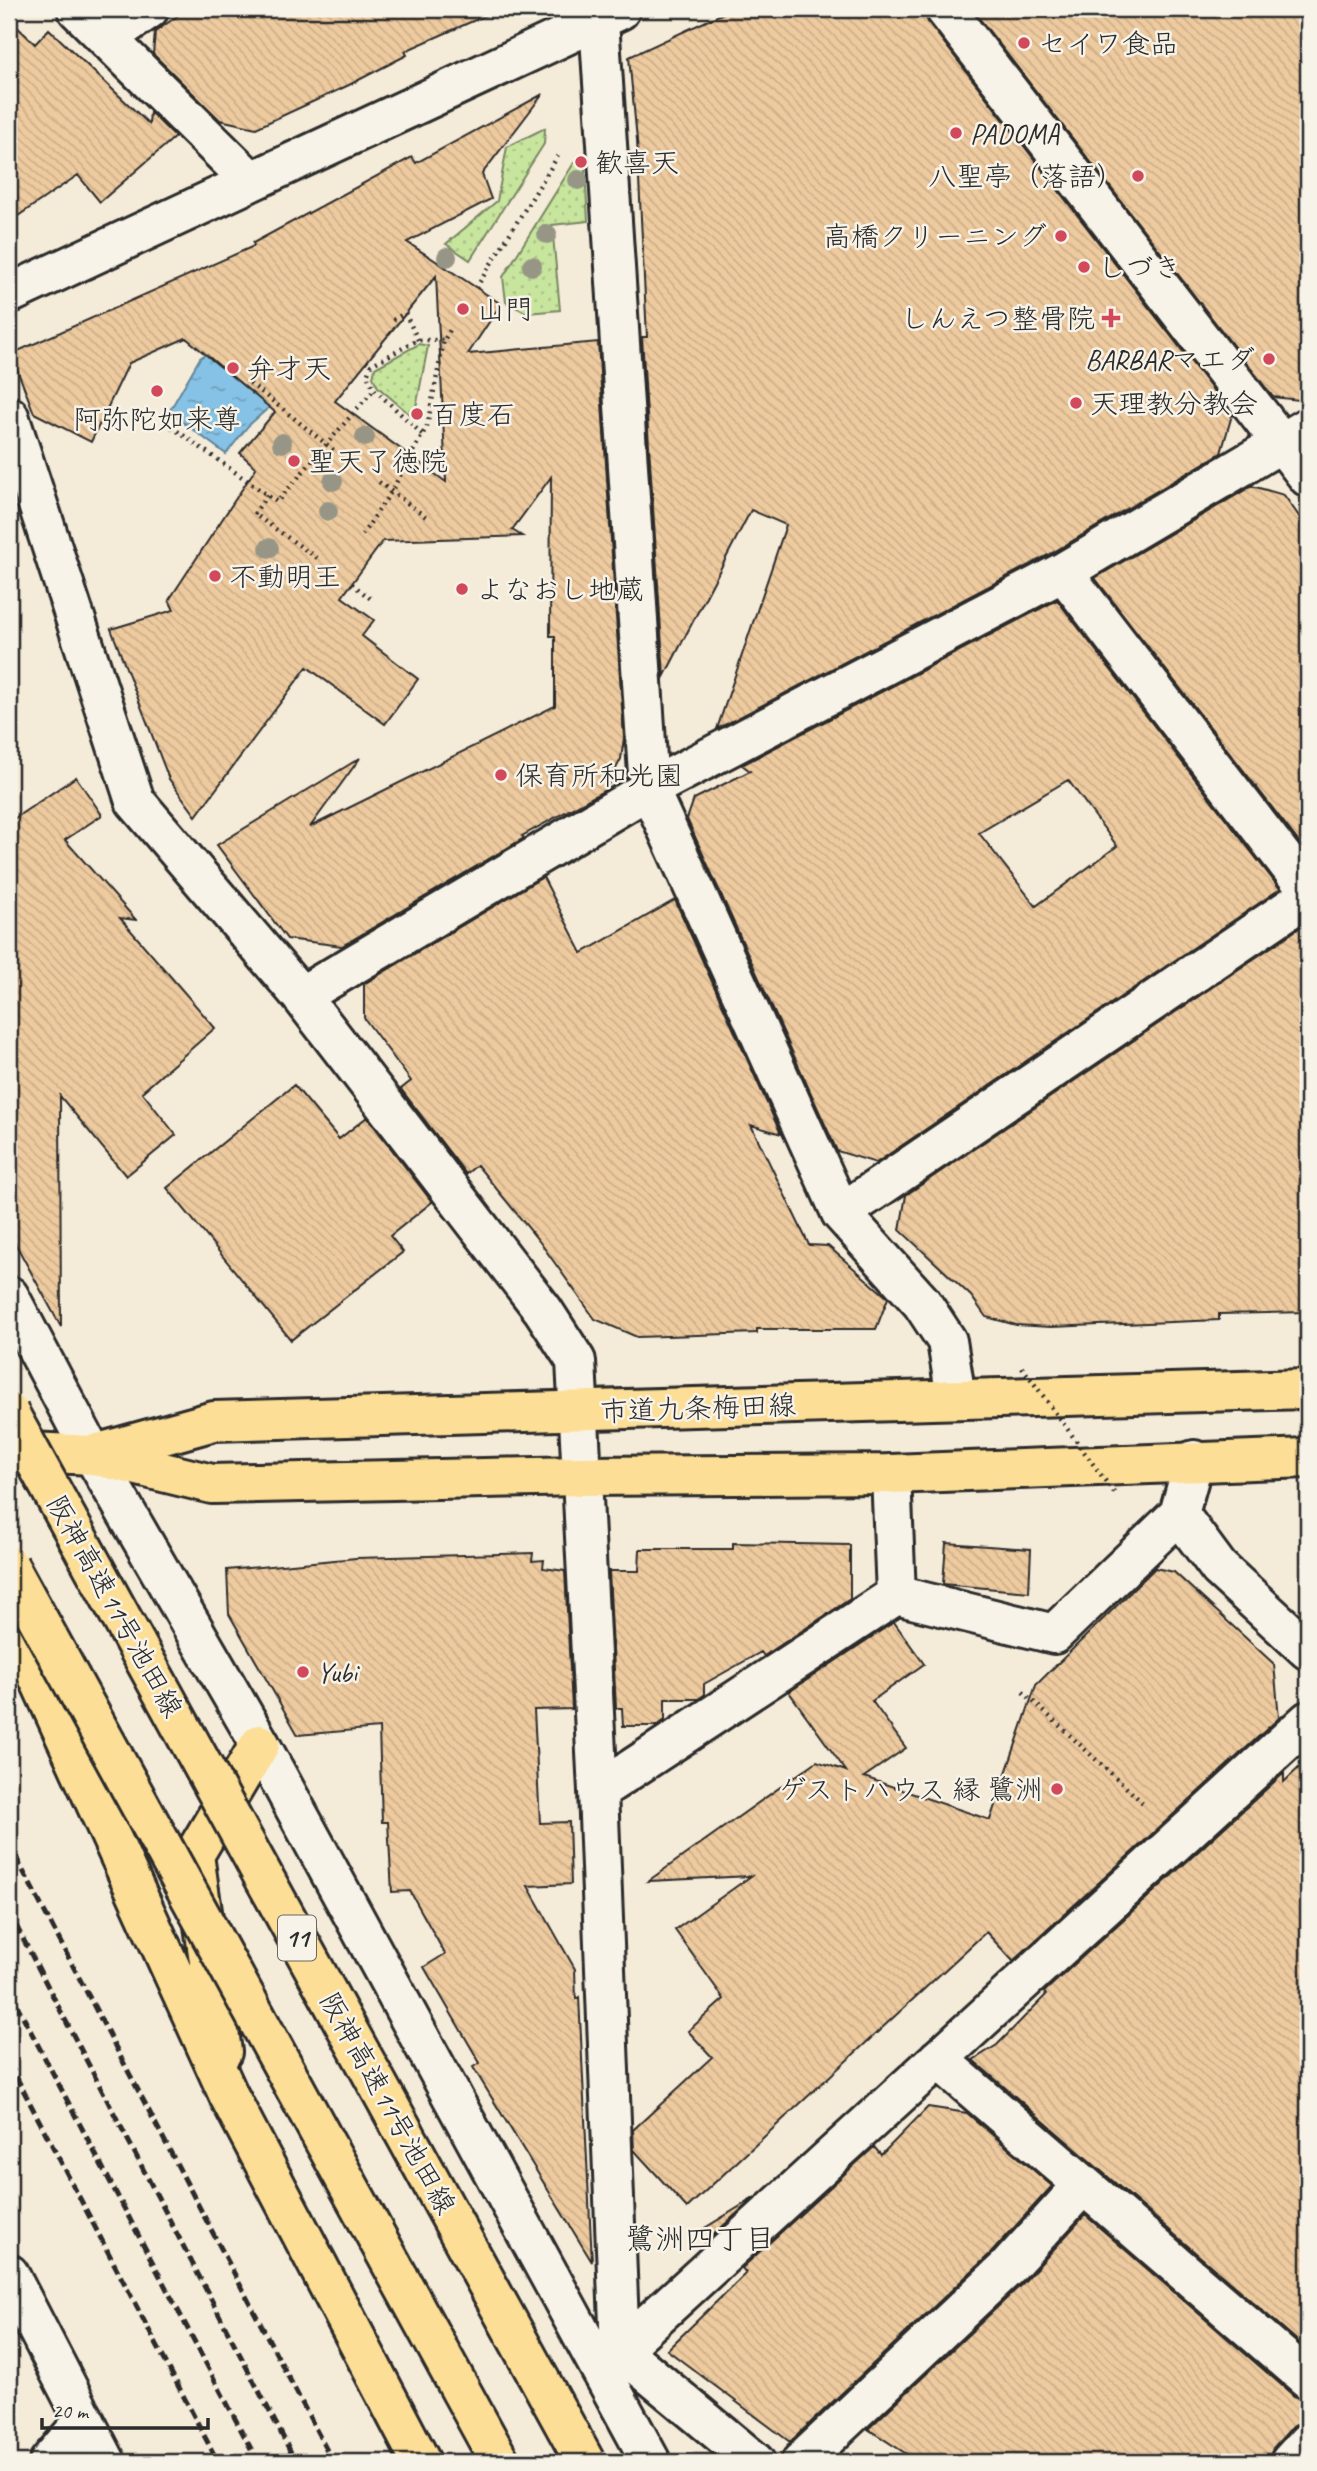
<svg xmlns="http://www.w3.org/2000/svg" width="1317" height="2471" font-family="Caveat,'Klee One',sans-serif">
	<defs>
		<pattern id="garden-dots" width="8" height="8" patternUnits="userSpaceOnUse" patternTransform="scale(1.75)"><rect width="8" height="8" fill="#c7e59d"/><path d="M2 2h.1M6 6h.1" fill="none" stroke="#abc587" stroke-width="1.8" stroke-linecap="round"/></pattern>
		<pattern id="water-ripples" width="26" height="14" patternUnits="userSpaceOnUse" patternTransform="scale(1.75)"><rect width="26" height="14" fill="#86c2e5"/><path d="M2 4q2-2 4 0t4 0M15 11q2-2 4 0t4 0" fill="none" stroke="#6e9eba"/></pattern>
		<pattern id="building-back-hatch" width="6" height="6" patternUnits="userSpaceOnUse" patternTransform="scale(1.75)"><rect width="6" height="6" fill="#eeca9f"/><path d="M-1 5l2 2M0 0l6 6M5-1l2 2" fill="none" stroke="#ccae89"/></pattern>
	</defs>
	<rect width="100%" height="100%" fill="#f5ebd9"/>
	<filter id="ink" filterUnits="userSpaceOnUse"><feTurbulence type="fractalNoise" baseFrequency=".0143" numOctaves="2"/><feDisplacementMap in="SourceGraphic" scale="14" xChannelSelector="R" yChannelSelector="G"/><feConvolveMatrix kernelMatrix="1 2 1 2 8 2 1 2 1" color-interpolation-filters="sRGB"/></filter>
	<g filter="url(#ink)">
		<!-- garden -->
		<path fill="url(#garden-dots)" stroke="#798864" stroke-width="2" d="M545,128L544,144L470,260L446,244L497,201L507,147Z
			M584,155L588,221L552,225L560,310L527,313L506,302L503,277L574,163Z
			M419,344L428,346L414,418L378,387L373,377L375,368Z"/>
		<!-- water -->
		<path fill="url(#water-ripples)" stroke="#62869b" stroke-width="2" d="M219,346L282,396L248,426L226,454L169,412L200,358Z"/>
		<!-- building -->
		<path fill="url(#building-back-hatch)" stroke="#2b2b2b" stroke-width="2" fill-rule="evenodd" d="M187,9H500L405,51L407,55L349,85L256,128L220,120L153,54L155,32Z
			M732,9H924L928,22L1232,415L1221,453L1052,553L717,729L786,525L751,510L664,677L642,337H647L637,140L629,57Z
			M972,9H1308V401L1273,397Z
			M9,19L35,44L49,29L149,124L150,112L175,137L100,202L78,175L9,222Z
			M543,94L482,174L491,199L407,242L501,304L468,354L598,342L624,738L621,759L605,790L522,836L524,838L342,946L287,939L217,845L360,758L310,827L555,706V636H550L551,477L512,530L522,536L383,541L342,597L374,620L362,636L418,679L385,724L307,667L196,816L169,779L111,629L174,610L169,600L256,468L240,453L275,412L186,338L129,363L91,442L34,413L11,354L254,246L253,243L412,157L416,163ZM436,276L442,395L446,482L335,401Z
			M1252,486L1284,495L1308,529V854L1095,578Z
			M1057,600L1280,889L876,1163L837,1151L687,819L694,799L750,771L742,765ZM1068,780L1117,846L1036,906L979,833Z
			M76,777L102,815L65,840L136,920L120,918L215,1028L142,1092L176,1135L126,1176L60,1096L61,1327L9,1232V822Z
			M543,877L582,953L675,900L781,1134L751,1125L809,1245L828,1246L888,1298L876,1329H757V1333L637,1337L595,1319L539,1241L477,1165L466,1174L401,1089L411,1081L364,1018V984Z
			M1308,922V1312L1219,1314V1320L1051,1327L1016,1325L986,1317L971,1296L900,1230L906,1195Z
			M294,1085L339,1139L367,1117L432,1202L390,1236L403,1252L291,1340L167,1188Z
			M733,1543L850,1545V1599L764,1656L761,1652L704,1684V1695L698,1699H665V1720L657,1726H623L622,1708H616L609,1571H639L640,1549H733Z
			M946,1543L1031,1549L1029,1592L943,1584Z
			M533,1553L532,1561L544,1560L543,1568L565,1571L572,1709L534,1710L540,1823L569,1822L571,1884L528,1886L575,1969L576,1999L579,1997L592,2262L473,2067L480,2063L424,1967L445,1954L410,1891L392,1892L388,1822H382L379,1728L298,1735L229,1614L227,1570L356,1558Z
			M1155,1568L1174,1572L1274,1664L1279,1718L1013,1961L986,1932L687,2208L634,2150L633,2130L712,2057L688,2031L724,1999L675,1930L751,1876L648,1881L817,1761L846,1771L789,1692L894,1622L924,1664L872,1701L906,1748L864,1777L990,1820L1036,1685Z
			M1308,1759V2350L973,2060L997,2045L1046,1995L1044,1992L1284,1773V1782Z
			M928,2107L967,2113L1052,2186L991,2253L790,2442L667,2350L746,2273L742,2268L874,2147L881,2155Z
			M755,2197L712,2236L705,2228Z
			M1085,2215L1294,2396L1308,2400V2421L1292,2427L1273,2448L1269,2462H919L868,2429L1022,2284Z"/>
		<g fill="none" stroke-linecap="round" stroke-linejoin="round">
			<!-- minor casing -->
			<g stroke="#2b2b2b" stroke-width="44">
				<path id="minor" d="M77,9L250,180
					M945,9L1308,477
					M599,21L649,789L841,1213L922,1303L947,1341L956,1398
					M108,37L149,9
					M9,294L620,10
					M9,416L135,801L301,996L543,1310L576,1361L598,1791L620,2350L755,2462
					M1063,572L1308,890
					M301,996L649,789L1063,572L1308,427
					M841,1213L1308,896
					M9,1296L93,1455L260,1744L651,2462
					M1194,1460L1179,1514L1219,1568L1308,1650
					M891,1474L896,1595
					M598,1791L896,1595L1054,1634L1179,1514
					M938,2059L1308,2379
					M9,2274L106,2462
					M605,2359L620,2350L1308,1721
					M49,2462L84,2421
					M801,2462L1007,2268L1083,2185
					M1290,2462L1308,2442"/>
			</g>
			<!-- major casing -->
			<g stroke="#2b2b2b" stroke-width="44">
				<path id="major" d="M9,1451L93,1455L212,1484L581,1476L891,1474L1308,1458
					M95,1454L214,1421L1308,1389"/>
			</g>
			<!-- highway casing -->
			<g stroke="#2b2b2b" stroke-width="44">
				<path id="highway" d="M9,1613L229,2096L421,2462
					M222,2052L194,1855L260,1744"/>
			</g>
			<!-- path -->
			<path stroke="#2b2b2b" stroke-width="4.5" stroke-dasharray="2 5" stroke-linecap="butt" d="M476,288L558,156
				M393,320L405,313L418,340
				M250,383L336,452
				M166,423L277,502L374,389
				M422,434L374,389L367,375L371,365L418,340H444
				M379,482L426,517
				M267,495L254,514L320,560
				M362,535L391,492L427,426L444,340L450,330
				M352,584L371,599
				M1023,1692L1144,1804"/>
			<!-- minor -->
			<use href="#minor" stroke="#f7f3e8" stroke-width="38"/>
			<!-- major -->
			<use href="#major" stroke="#fdde96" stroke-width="38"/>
			<!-- highway -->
			<use href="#highway" stroke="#fdde96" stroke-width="38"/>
			<!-- rail -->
			<path stroke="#2b2b2b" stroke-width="5" stroke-dasharray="10 5" stroke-linecap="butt" d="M9,1844L333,2462
				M9,1912L296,2462
				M9,1990L258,2462
				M9,2063L218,2462"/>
			<!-- highway-bridge casing -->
			<g stroke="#2b2b2b" stroke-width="44" stroke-linecap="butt">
				<path id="highway-bridge" d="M9,1413L585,2462
					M9,1566L500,2462"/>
			</g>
			<!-- path-bridge -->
			<path stroke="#2b2b2b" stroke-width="4.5" stroke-dasharray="2 5" stroke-linecap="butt" d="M1022,1367L1115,1494"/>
			<!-- highway-bridge -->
			<use href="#highway-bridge" stroke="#fdde96" stroke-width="38"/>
		</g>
		<!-- trees -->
		<g fill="#979686">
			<circle cx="578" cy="180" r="10"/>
			<circle cx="547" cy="234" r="10"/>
			<circle cx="447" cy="257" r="10"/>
			<circle cx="532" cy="266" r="10"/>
			<circle cx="365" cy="437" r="10"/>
			<circle cx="282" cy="443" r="10"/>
			<circle cx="333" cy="481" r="10"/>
			<circle cx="328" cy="511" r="10"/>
			<circle cx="269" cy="548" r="10"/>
		</g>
	</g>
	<!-- markers -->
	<g fill="#d1495b" stroke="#f7f3e8" stroke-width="2.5">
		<circle cx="1024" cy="43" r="7"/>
		<circle cx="956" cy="133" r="7"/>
		<circle cx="581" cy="162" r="7"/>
		<circle cx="1138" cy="176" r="7"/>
		<circle cx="1061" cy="236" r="7"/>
		<circle cx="1084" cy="267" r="7"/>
		<circle cx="463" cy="309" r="7"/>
		<path d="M1107.5 307.5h7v7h7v7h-7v7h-7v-7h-7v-7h7z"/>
		<circle cx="1269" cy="359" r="7"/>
		<circle cx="233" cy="368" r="7"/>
		<circle cx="157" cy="391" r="7"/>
		<circle cx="1076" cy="403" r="7"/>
		<circle cx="417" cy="414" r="7"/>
		<circle cx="294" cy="461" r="7"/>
		<circle cx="215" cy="576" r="7"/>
		<circle cx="462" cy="589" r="7"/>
		<circle cx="501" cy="775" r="7"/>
		<circle cx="303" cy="1672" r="7"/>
		<circle cx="1057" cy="1789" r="7"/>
	</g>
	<g text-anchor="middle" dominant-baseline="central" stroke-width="5" stroke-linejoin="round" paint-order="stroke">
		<!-- shield labels -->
		<rect fill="#f7f3e8" stroke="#686764" stroke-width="2" x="278" y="1915.5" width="38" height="45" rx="5"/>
		<g font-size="26" font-weight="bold" fill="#2b2b2b">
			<text x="297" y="1938">11</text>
		</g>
		<!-- poi labels -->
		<g font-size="28" fill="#2b2b2b" stroke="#f7f3e8" text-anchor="start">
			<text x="1038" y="43">セイワ食品</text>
			<text x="970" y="133">PADOMA</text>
			<text x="595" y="162">歓喜天</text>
			<text x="1124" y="176" text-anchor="end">八聖亭（落語）</text>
			<text x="1047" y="236" text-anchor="end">高橋クリーニング</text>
			<text x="1098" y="267">しづき</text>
			<text x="477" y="309">山門</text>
			<text x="1095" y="318" text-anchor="end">しんえつ整骨院</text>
			<text x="1255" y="359" text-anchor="end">BARBARマエダ</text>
			<text x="247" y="368">弁才天</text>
			<text x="1090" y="403">天理教分教会</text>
			<text x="431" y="414">百度石</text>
			<text x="157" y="419" text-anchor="middle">阿弥陀如来尊</text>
			<text x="308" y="461">聖天了徳院</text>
			<text x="229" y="576">不動明王</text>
			<text x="476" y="589">よなおし地蔵</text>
			<text x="515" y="775">保育所和光園</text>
			<text x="317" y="1672">Yubi</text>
			<text x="1043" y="1789" text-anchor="end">ゲストハウス 縁 鷺洲</text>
		</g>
		<!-- street labels -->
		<g font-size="28" fill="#2b2b2b" stroke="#f7f3e8">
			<text transform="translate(698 1408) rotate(-2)">市道九条梅田線</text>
			<text transform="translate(115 1606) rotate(61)">阪神高速11号池田線</text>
			<text transform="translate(388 2103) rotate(61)">阪神高速11号池田線</text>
		</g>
		<!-- neighbourhood labels -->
		<g font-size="30" fill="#2b2b2b" stroke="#f7f3e8">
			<text x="700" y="2239">鷺洲四丁目</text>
		</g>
	</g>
	<!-- margin -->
	<rect width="1317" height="2471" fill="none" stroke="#f7f3e8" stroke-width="35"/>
	<rect x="18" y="18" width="1282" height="2436" fill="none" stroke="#2b2b2b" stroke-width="2.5" filter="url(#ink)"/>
	<!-- scale -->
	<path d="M42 2418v10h166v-10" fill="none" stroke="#2b2b2b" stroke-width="3.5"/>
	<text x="52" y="2418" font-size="21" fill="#2b2b2b" stroke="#f7f3e8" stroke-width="5" paint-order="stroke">20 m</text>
</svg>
